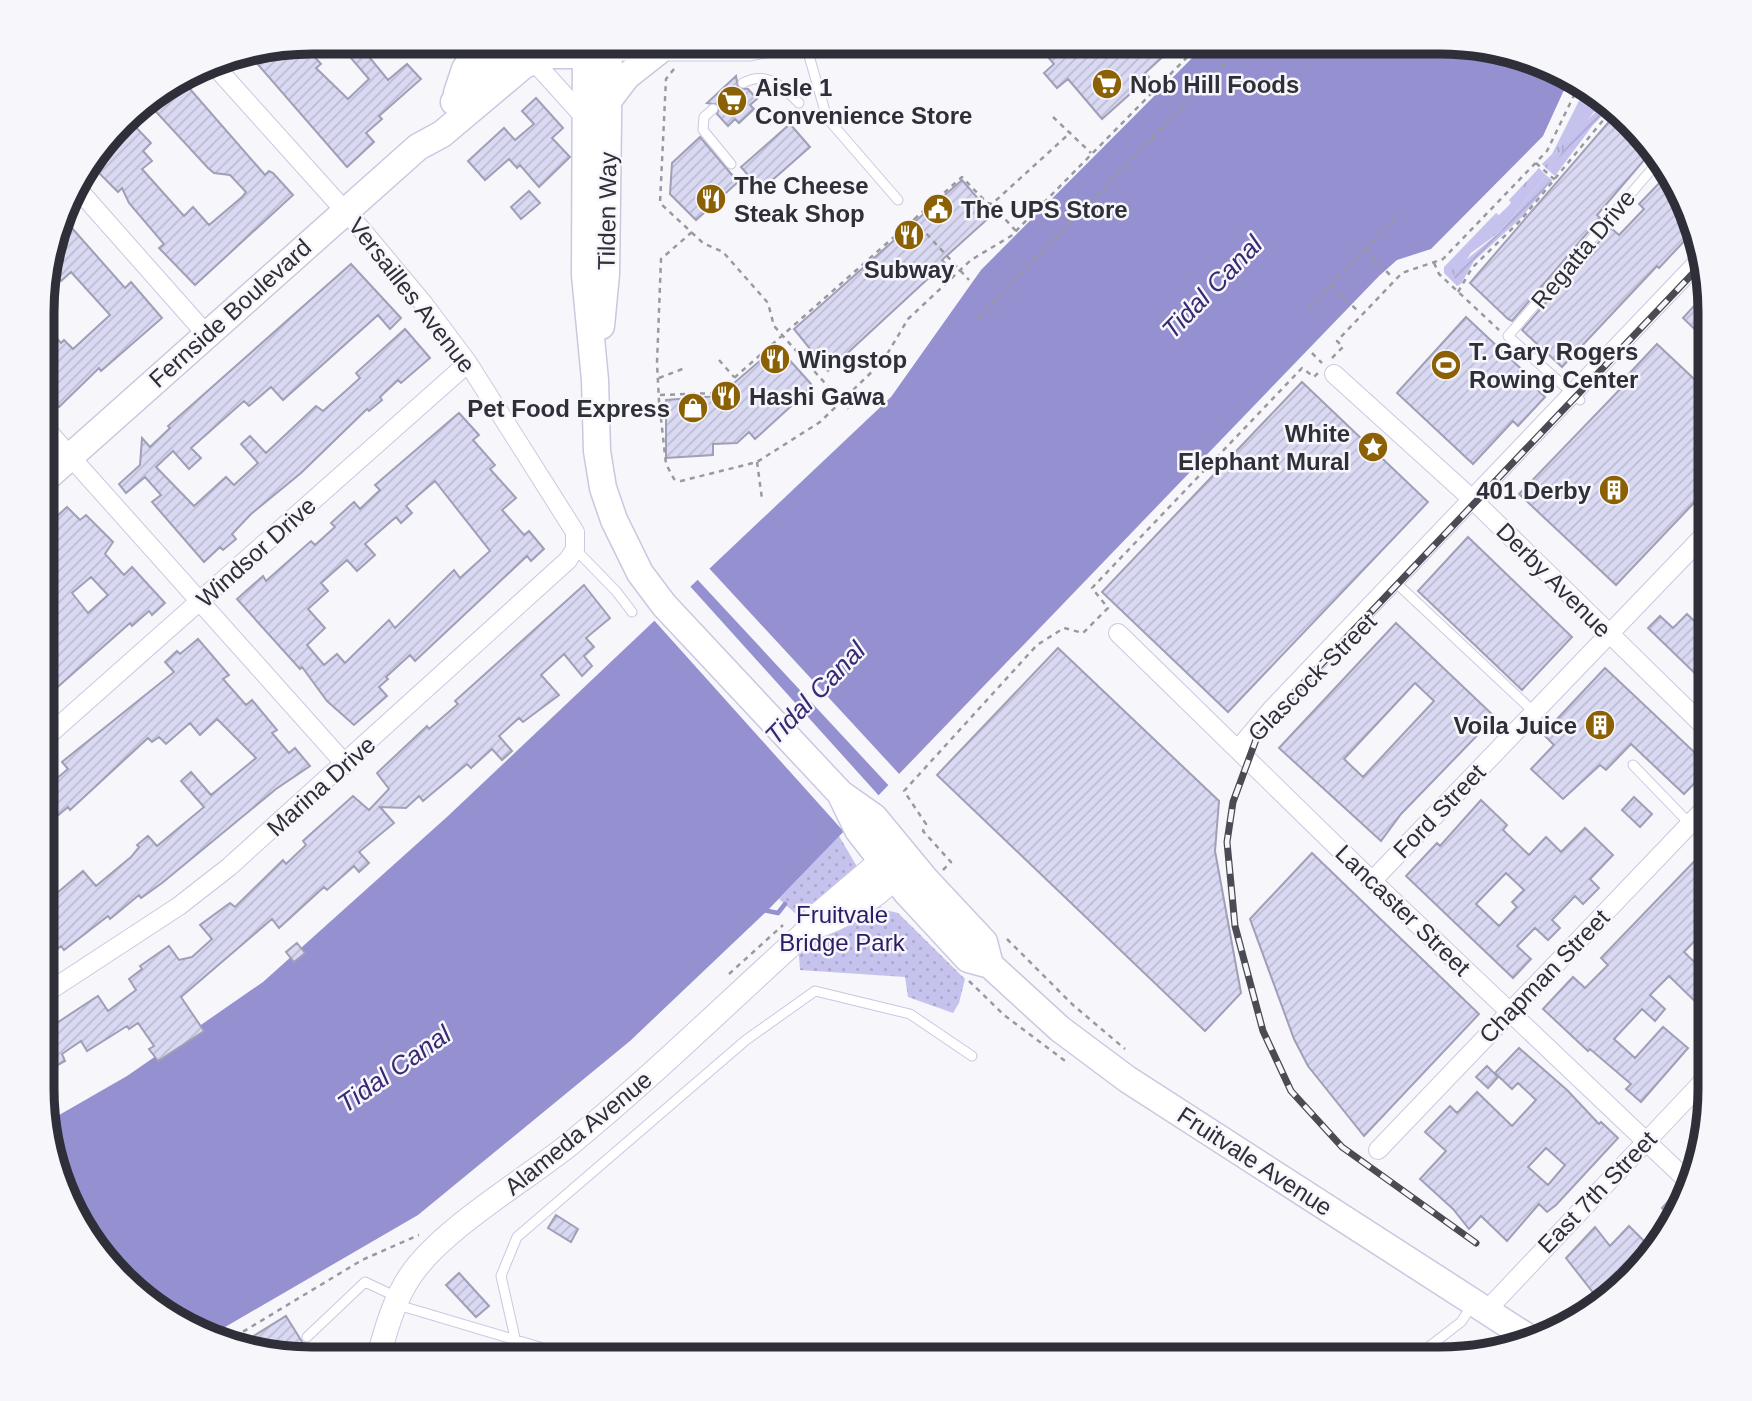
<svg xmlns="http://www.w3.org/2000/svg" width="1752" height="1401" font-family="Helvetica,sans-serif">
	<defs>
		<pattern id="grass-tufts" width="24" height="20" patternUnits="userSpaceOnUse" patternTransform="scale(1.75)"><rect width="24" height="20" fill="#c5c3ee"/><path d="M3 7l-1-3M5 7V3M7 7l1-3M15 17l-1-3M17 17v-4M19 17l1-3" fill="none" stroke="#aaa8cd"/></pattern>
		<pattern id="park-dots" width="8" height="8" patternUnits="userSpaceOnUse" patternTransform="scale(1.75)"><rect width="8" height="8" fill="#c5c3ee"/><path d="M2 2h.1M6 6h.1" fill="none" stroke="#aaa8cd" stroke-width="1.8" stroke-linecap="round"/></pattern>
		<pattern id="garden-furrows" width="10" height="10" patternUnits="userSpaceOnUse" patternTransform="scale(1.75)"><rect width="10" height="10" fill="#c5c3ee"/><path d="M-1 1l2-2M0 10L10 0M9 11l2-2" fill="none" stroke="#aaa8cd"/></pattern>
		<pattern id="building-hatch" width="6" height="6" patternUnits="userSpaceOnUse" patternTransform="scale(1.75)"><rect width="6" height="6" fill="#dad9f3"/><path d="M-1 1l2-2M0 6l6-6M5 7l2-2" fill="none" stroke="#bbbbd1"/></pattern>
	</defs>
	<rect width="100%" height="100%" fill="#f6f6fb"/>
	<!-- grass -->
	<path fill="url(#grass-tufts)" d="M1585,89L1606,102L1593,113L1549,171L1542,164L1552,154Z
		M1539,168L1546,175L1501,231L1471,253L1454,278L1461,284L1457,286L1444,273V267L1496,213L1499,215L1511,203L1509,200Z"/>
	<!-- park -->
	<path fill="url(#park-dots)" d="M839,836L882,909L898,913L965,979L959,1003L953,1013L908,997L905,977L800,970L796,914L779,899Z"/>
	<!-- garden -->
	<path fill="url(#garden-furrows)" d="M1606,102L1612,106L1593,125L1555,176L1549,171L1580,127Z
		M1546,175L1552,180L1522,217L1474,261L1461,284L1454,279L1455,269L1501,231Z"/>
	<!-- water -->
	<path fill="#9590cf" d="M1208,42L1457,43L1542,62L1569,79L1543,136L1431,249L1397,260L1379,276L768,910L630,1041L418,1215L208,1337L134,1292L70,1208L47,1122L127,1076L263,982L448,816L891,397L981,270Z"/>
	<!-- pier -->
	<path fill="#f6f6fb" d="M707,566L902,777L891,788L695,577Z
		M688,584L881,798L845,833L652,618Z"/>
	<g fill="none" stroke-linecap="round" stroke-linejoin="round">
		<!-- stream -->
		<path stroke="#9590cf" stroke-width="4.5" d="M763,910L778,913L785,904"/>
	</g>
	<!-- building -->
	<path fill="url(#building-hatch)" stroke="#a09fb7" stroke-width="2" fill-rule="evenodd" d="M354,42H357L388,80L407,64L421,79L379,116L382,119L366,133L374,142L347,167L248,53L303,44L321,64L316,68L348,99L369,79L344,50Z
		M1035,42H1179L1145,73L1149,77L1102,119L1068,79L1057,88L1044,73L1054,64Z
		M736,76L738,88L748,89L757,99L750,105L754,109L739,123L735,119L728,126L717,114L719,105L707,103Z
		M183,81L265,175L269,171L273,173L293,195L195,285L159,248L164,244L129,203L122,188L118,192L90,164L127,118L151,143L143,151L152,161L142,169L184,216L193,207L209,225L242,197L246,192L230,175L214,173L208,168L147,102Z
		M536,98L563,128L552,138L570,157L539,187L520,165L517,168L509,159L485,180L468,161L504,128L515,140L534,124L522,111Z
		M1619,110L1651,152L1597,215L1600,218L1512,321L1508,319L1470,283Z
		M790,124L810,147L761,190L741,167Z
		M700,137L738,182L696,220L670,194L672,163Z
		M1668,174L1682,193L1690,226L1684,232L1689,236L1659,268L1657,266L1562,367L1522,330L1611,228L1619,235L1644,209L1639,204Z
		M962,180L992,215L942,260L945,263L828,371L794,329Z
		M529,191L540,203L521,219L511,207Z
		M64,219L125,288L131,282L162,318L101,371L99,368L59,407L44,391V324L61,343L64,340L73,349L110,315L71,272L61,281L48,266Z
		M351,264L401,318L390,329L378,315L283,400L271,387L249,406L244,401L191,448L201,458L189,469L173,451L156,467L194,506L226,477L234,485L258,463L241,444L250,436L266,453L316,406L323,411L349,388L360,378L356,373L405,329L430,358L401,383L398,380L380,397L382,400L369,411L367,409L301,473L251,514L232,534L236,539L223,550L220,547L204,562L152,502L161,495L145,477L126,493L119,484L140,465L142,438L150,447L170,428L168,426Z
		M1706,293L1710,312V344L1683,318Z
		M1466,317L1533,380L1530,383L1545,397L1518,426L1513,421L1473,464L1397,393Z
		M1657,344L1710,394V486L1616,585L1519,494L1628,381L1625,378Z
		M777,346L811,384V388L755,439L749,432L737,443L713,444V455L666,458V400L719,396Z
		M1302,382L1428,502L1228,712L1102,592Z
		M459,413L479,435L473,440L495,465L490,469L516,498L502,510L524,535L529,531L544,549L531,561L527,556L415,661L410,655L386,677L388,679L379,687L387,696L354,725L327,701L302,667L300,669L237,599L263,576L266,581L311,541L315,545L335,527L331,523L354,502L360,509L380,490L375,485ZM435,481L490,551L460,578L454,570L395,628L389,620L345,663L337,654L324,665L307,645L325,628L308,609L328,591L321,583L347,560L357,571L375,555L365,544L396,517L401,523L412,513L406,506Z
		M67,507L80,520L86,515L113,542L105,554L124,575L132,567L165,603L152,615L149,611L132,626L130,623L43,700L44,674L57,661L44,646V605L57,594L44,580V528ZM91,577L108,595L88,613L72,593Z
		M1468,537L1572,637L1522,690L1418,591Z
		M584,585L610,618L586,638L594,647L584,656L592,666L582,676L564,654L541,675L559,695L523,722L519,718L499,736L512,751L502,760L492,749L471,768L467,764L423,801L419,796L406,808L380,807L394,823L359,852L369,863L359,872L354,866L327,890L324,887L279,928L272,919L181,997L204,1031L158,1061L149,1049L154,1046L138,1023L129,1029L127,1026L87,1051L81,1041L62,1054L65,1061L43,1073V1032L98,996L108,1011L136,990L129,979L142,969L140,966L169,946L179,960L192,957L212,939L200,925L230,903L235,907L283,860L286,864L306,845L303,841L353,796L369,810L389,789L377,773L427,726L429,729L458,704L455,701Z
		M1687,614L1710,636V688L1648,628L1660,616L1673,628Z
		M1396,623L1495,717L1401,814L1381,841L1279,748ZM1415,683L1434,701L1363,777L1344,759Z
		M198,639L229,675L223,679L246,705L252,700L277,730L272,733L289,753L295,748L310,766L276,789L162,883L141,898L139,895L110,919L108,916L64,950L61,946L43,961V905L83,871L96,886L131,857L139,847L137,845L148,836L157,846L204,807L181,781L191,772L211,795L256,758L217,719L200,735L190,723L166,744L159,737L152,742L148,738L70,810L68,807L43,828V790L68,769L62,762L174,672L165,662L177,651L180,654Z
		M1058,648L1219,801L1215,851L1241,993L1205,1031L937,775Z
		M1605,668L1710,767L1684,794L1631,744L1606,770L1600,765L1563,799L1531,769L1554,745L1543,734Z
		M1634,797L1652,814L1640,827L1622,810Z
		M1481,800L1507,825L1503,830L1529,855L1546,837L1561,852L1585,828L1613,855L1590,879L1599,888L1583,904L1575,896L1552,920L1560,928L1548,940L1535,928L1517,946L1531,959L1513,978L1406,876L1437,843L1440,846ZM1506,873L1524,890L1512,902L1517,907L1499,926L1476,904Z
		M1710,845V925L1684,952L1709,976V1015L1669,976L1650,995L1665,1009L1655,1021L1642,1009L1614,1039L1635,1058L1663,1027L1688,1048L1641,1102L1626,1089L1631,1084L1590,1049L1588,1051L1543,1009L1573,977L1585,988L1608,965L1601,958Z
		M1312,853L1479,1014L1364,1136L1308,1066L1294,1039L1250,919Z
		M297,943L305,953L294,962L286,952Z
		M1519,1048L1567,1090L1599,1124L1601,1122L1618,1138L1556,1205L1547,1212L1539,1204L1507,1241L1481,1216L1469,1229L1453,1209L1420,1179L1446,1151L1425,1132L1450,1106L1457,1113L1477,1092L1512,1126L1536,1100L1518,1083L1512,1089L1495,1073ZM1546,1148L1565,1165L1548,1185L1528,1167Z
		M1487,1066L1498,1077L1488,1088L1476,1077Z
		M1674,1195L1683,1203L1673,1219L1662,1208Z
		M556,1215L578,1229L571,1242L548,1228Z
		M1629,1226L1653,1250L1643,1267L1598,1299L1566,1258L1595,1227L1610,1246Z
		M459,1273L489,1306L476,1317L446,1285Z
		M286,1316L312,1358H295L239,1345Z"/>
	<g fill="none" stroke-linecap="round" stroke-linejoin="round">
		<!-- service casing -->
		<g stroke="#c9c8e1" stroke-width="11">
			<path id="service" d="M805,42L827,118L898,200
				M743,83C767,70 783,87 799,103
				M713,109L704,117L703,130L731,164
				M1580,400L1508,336L1658,162
				M575,549L616,591L632,612
				M1393,580L1534,712
				M1700,615L1710,603
				M1633,765L1690,824
				M398,1305L580,1359
				M307,1337L365,1282L397,1297
				M515,1338L501,1276L517,1237L746,1040L815,991L910,1014L972,1056
				M1413,1359L1461,1322L1473,1304"/>
		</g>
		<!-- minor casing -->
		<g stroke="#c9c8e1" stroke-width="20">
			<path id="minor" d="M529,56L585,118
				M75,186L206,334
				M1334,374L1472,499L1710,732
				M44,427L346,765
				M1118,633L1372,881L1691,1184
				M43,740L468,363
				M1239,748L1271,710L1698,262
				M1372,881L1710,529
				M43,995L179,906L229,867L568,560L575,549V532L468,363L423,303L362,230L213,64
				M1378,1150L1710,803
				M1486,1311L1709,1075"/>
		</g>
		<!-- tertiary casing -->
		<g stroke="#c9c8e1" stroke-width="25">
			<path id="tertiary" d="M609,49H749L784,42
				M810,928C839,922 889,891 903,865
				M378,1358C386,1330 394,1299 411,1275C442,1229 524,1181 570,1144C653,1076 730,1000 810,928L815,917L882,860L898,858"/>
		</g>
		<!-- secondary casing -->
		<g stroke="#c9c8e1" stroke-width="29">
			<path id="secondary" d="M586,42L585,275L595,380L597,451L603,488L614,520L640,573L664,605L840,793L874,817L926,880L984,942L990,965
				M457,93L465,69L483,42
				M608,101L627,76L660,50L651,42
				M454,102L519,45L558,43
				M601,326L606,274L609,42
				M44,480L418,147L442,134L524,65L551,55H586L609,49
				M841,795L858,830L907,893L968,959L990,965L1060,1029L1127,1079L1532,1340"/>
		</g>
		<!-- path -->
		<path stroke="#9999a0" stroke-width="2.5" stroke-dasharray="5 5" stroke-linecap="butt" d="M674,69L666,79L660,203L703,243L723,252L768,303L774,326L848,409
			M1053,117L1091,153
			M1536,163L1555,180
			M992,205L1016,231
			M913,219L969,280
			M692,232L661,259L657,363L659,401L666,464L674,479L681,481L757,462L820,422L883,361L908,319L971,260L1011,236L1202,42
			M1365,250L1391,276
			M1434,263L1439,274L1499,330
			M1330,286L1357,310
			M1458,292L1472,268L1520,221L1614,107
			M1309,308L1396,217
			M978,318L1245,42
			M1312,353L1322,363
			M1332,358L1343,347L1337,341L1402,273L1443,259L1547,151L1579,85
			M719,360L734,377
			M659,378L685,368
			M660,395L717,393L962,177L987,203L992,204L1071,132
			M757,462L762,499
			M943,870L951,862L923,831L926,824L904,791L1037,645L1064,628L1083,633L1108,608L1092,588L1302,368L1314,377L1318,373
			M1007,939L1073,1005L1125,1049
			M729,974L783,925
			M969,981L1004,1015L1069,1064
			M1547,1324L1555,1329
			M226,1342L362,1260L419,1235"/>
		<!-- service -->
		<use href="#service" stroke="#fff" stroke-width="9"/>
		<!-- minor -->
		<use href="#minor" stroke="#fff" stroke-width="18"/>
		<!-- tertiary -->
		<use href="#tertiary" stroke="#fff" stroke-width="23"/>
		<!-- secondary -->
		<use href="#secondary" stroke="#fff" stroke-width="26"/>
		<!-- rail casing -->
		<g stroke="#4b4b54" stroke-width="7">
			<path id="rail" d="M1476,1243L1342,1147L1291,1091L1263,1031L1235,926L1227,842L1233,802L1257,737L1292,695L1699,267"/>
		</g>
		<!-- rail -->
		<use href="#rail" stroke="#f6f6fb" stroke-width="4.5" stroke-dasharray="13" stroke-linecap="butt"/>
	</g>
	<!-- icons -->
	<defs>
		<g id="supermarket-disc" transform="scale(1.575)"><circle r="9.5" fill="#8c6004" stroke="#f6f6fb"/><path d="M-6-5.5h2.5l.6 2H6L4.5 2H-2.5L-4.4-4H-6ZM-1.5 3.2a1.3 1.3 0 1 0 .1 0ZM3 3.2a1.3 1.3 0 1 0 .1 0Z" fill="#fff"/></g>
		<g id="restaurant-disc" transform="scale(1.575)"><circle r="9.5" fill="#8c6004" stroke="#f6f6fb"/><path d="M-5-6h1v4h1v-4h1v4h1v-4h1v5L-1.5 .5V6h-2V.5L-5-1ZM5-6V6H3V1.5H1.5Q1.5-4 5-6Z" fill="#fff"/></g>
		<g id="civic-disc" transform="scale(1.575)"><circle r="9.5" fill="#8c6004" stroke="#f6f6fb"/><path d="M-.6-6.5H3V-4.5H.6V-3L4-1V1h2V6H-6V1h2V-1L-.6-3ZM-1.2 2.5V6h2.4V2.5Z" fill="#fff"/></g>
		<g id="stadium-disc" transform="scale(1.575)"><circle r="9.5" fill="#8c6004" stroke="#f6f6fb"/><path d="M0-5a6.5 5 0 1 0 0 10a6.5 5 0 1 0 0-10ZM-3.5-1.8h7v3.6h-7Z" fill="#fff"/></g>
		<g id="shop-disc" transform="scale(1.575)"><circle r="9.5" fill="#8c6004" stroke="#f6f6fb"/><path d="M-5-2.5h2.3a2.7 3.5 0 0 1 5.4 0H5L5.5 6h-11ZM-1.5-2.5h3a1.5 2.3 0 0 0-3 0Z" fill="#fff"/></g>
		<g id="sight-disc" transform="scale(1.575)"><circle r="9.5" fill="#8c6004" stroke="#f6f6fb"/><path d="M0-6L1.8-2.2L6-1.7L2.9 1.2L3.7 5.4L0 3.3L-3.7 5.4L-2.9 1.2L-6-1.7L-1.8-2.2Z" fill="#fff"/></g>
		<g id="building-disc" transform="scale(1.575)"><circle r="9.5" fill="#8c6004" stroke="#f6f6fb"/><path d="M-4-6H4V6H1V3H-1V6H-4ZM-2.5-4.3h1.7v1.8h-1.7ZM.8-4.3h1.7v1.8H.8ZM-2.5-1h1.7V.8h-1.7ZM.8-1h1.7V.8H.8Z" fill="#fff"/></g>
	</defs>
	<g fill-rule="evenodd">
		<use href="#supermarket-disc" x="1107" y="84"/>
		<use href="#supermarket-disc" x="732" y="101"/>
		<use href="#restaurant-disc" x="711" y="199"/>
		<use href="#civic-disc" x="938" y="209"/>
		<use href="#restaurant-disc" x="909" y="235"/>
		<use href="#restaurant-disc" x="775" y="359"/>
		<use href="#stadium-disc" x="1446" y="365"/>
		<use href="#restaurant-disc" x="726" y="396"/>
		<use href="#shop-disc" x="693" y="408"/>
		<use href="#sight-disc" x="1373" y="447"/>
		<use href="#building-disc" x="1614" y="490"/>
		<use href="#building-disc" x="1600" y="725"/>
	</g>
	<g text-anchor="middle" dominant-baseline="central" stroke-width="5" stroke-linejoin="round" paint-order="stroke">
		<!-- poi labels -->
		<g font-size="24" font-weight="bold" fill="#2f2f39" stroke="#f6f6fb" text-anchor="start">
			<text x="1130" y="84">Nob Hill Foods</text>
			<text x="755" y="87">Aisle 1<tspan x="755" dy="28">Convenience Store</tspan></text>
			<text x="734" y="185">The Cheese<tspan x="734" dy="28">Steak Shop</tspan></text>
			<text x="961" y="209">The UPS Store</text>
			<text x="909" y="269" text-anchor="middle">Subway</text>
			<text x="1469" y="351">T. Gary Rogers<tspan x="1469" dy="28">Rowing Center</tspan></text>
			<text x="798" y="359">Wingstop</text>
			<text x="749" y="396">Hashi Gawa</text>
			<text x="670" y="408" text-anchor="end">Pet Food Express</text>
			<text x="1350" y="433" text-anchor="end">White<tspan x="1350" dy="28">Elephant Mural</tspan></text>
			<text x="1591" y="490" text-anchor="end">401 Derby</text>
			<text x="1577" y="725" text-anchor="end">Voila Juice</text>
		</g>
		<!-- street labels -->
		<g font-size="24" fill="#2f2f39" stroke="#f6f6fb">
			<text transform="translate(607 211) rotate(-89)">Tilden Way</text>
			<text transform="translate(1583 249) rotate(-50)">Regatta Drive</text>
			<text transform="translate(412 295) rotate(52)">Versailles Avenue</text>
			<text transform="translate(230 313) rotate(-42)">Fernside Boulevard</text>
			<text transform="translate(256 552) rotate(-42)">Windsor Drive</text>
			<text transform="translate(1554 580) rotate(45)">Derby Avenue</text>
			<text transform="translate(1312 677) rotate(-45)">Glascock Street</text>
			<text transform="translate(321 786) rotate(-42)">Marina Drive</text>
			<text transform="translate(1439 811) rotate(-46)">Ford Street</text>
			<text transform="translate(1403 910) rotate(44)">Lancaster Street</text>
			<text transform="translate(1544 976) rotate(-46)">Chapman Street</text>
			<text transform="translate(578 1133) rotate(-39)">Alameda Avenue</text>
			<text transform="translate(1255 1161) rotate(33)">Fruitvale Avenue</text>
			<text transform="translate(1597 1192) rotate(-46)">East 7th Street</text>
		</g>
		<!-- park labels -->
		<g font-size="24" fill="#2c1b65" stroke="#f6f6fb">
			<text x="842" y="914">Fruitvale<tspan x="842" dy="28">Bridge Park</tspan></text>
		</g>
		<!-- water labels -->
		<g font-size="26" font-style="italic" fill="#382973" stroke="#f6f6fb">
			<text transform="translate(1212 287) rotate(-46)">Tidal Canal</text>
			<text transform="translate(815 693) rotate(-46)">Tidal Canal</text>
			<text transform="translate(394 1069) rotate(-35)">Tidal Canal</text>
		</g>
	</g>
	<!-- crop -->
	<path d="M0 0H1752V1401H0ZM312 54H1440A258 258 0 0 1 1698 312V1089A258 258 0 0 1 1440 1347H312A258 258 0 0 1 54 1089V312A258 258 0 0 1 312 54Z" fill="#f6f6fb" fill-rule="evenodd"/>
	<path fill="none" stroke="#2f2f39" stroke-width="9" d="M312 54H1440A258 258 0 0 1 1698 312V1089A258 258 0 0 1 1440 1347H312A258 258 0 0 1 54 1089V312A258 258 0 0 1 312 54Z"/>
</svg>
